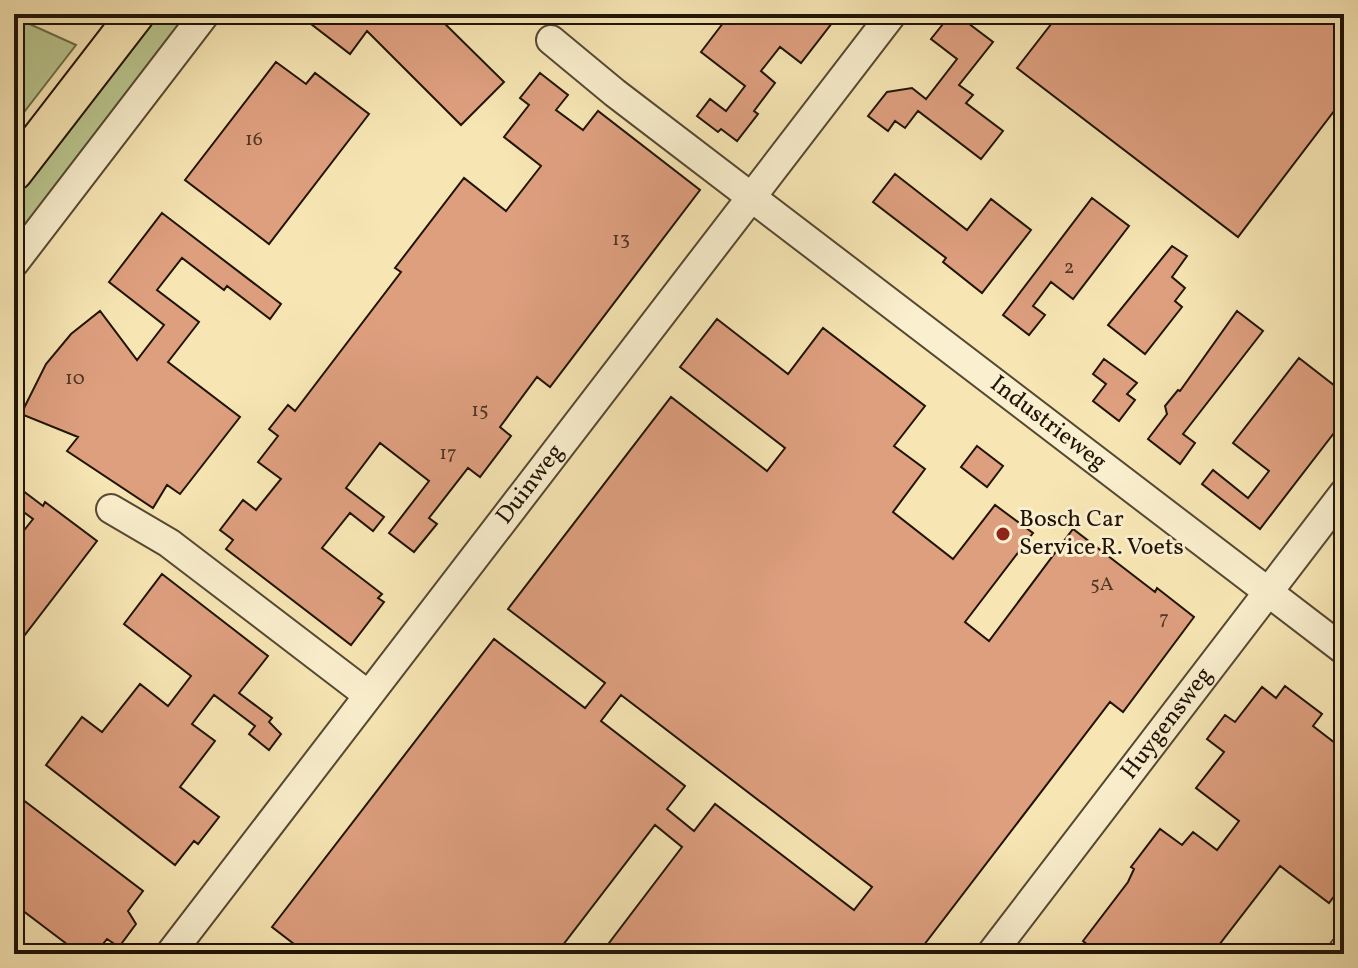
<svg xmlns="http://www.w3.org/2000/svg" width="1358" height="968" font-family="Vollkorn,serif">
	<rect width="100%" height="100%" fill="#f7e6b4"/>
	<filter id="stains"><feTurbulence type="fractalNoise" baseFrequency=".0025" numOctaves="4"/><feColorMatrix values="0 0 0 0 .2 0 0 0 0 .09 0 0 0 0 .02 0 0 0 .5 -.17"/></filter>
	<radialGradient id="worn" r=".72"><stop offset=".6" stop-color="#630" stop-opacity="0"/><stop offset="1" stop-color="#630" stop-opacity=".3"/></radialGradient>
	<!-- green -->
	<path fill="#bac68f" stroke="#6c6d4b" stroke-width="2" d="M148,14H193L14,248V189Z
		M14,17L76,45L14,125Z"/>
	<!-- building -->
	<path fill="#de9f7f" stroke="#1f1407" stroke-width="2" fill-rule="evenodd" d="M298,14H435L504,82L461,125L367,31L350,54Z
		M730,14H839L801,63L780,47L761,71L775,83L754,111L758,114L737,141L721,129L718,132L697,116L710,99L726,111L745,86L701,52Z
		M951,14H956L993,42L959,85L973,95L966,103L1003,131L981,159L918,111L905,128L895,121L888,131L868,116L887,92L912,88L926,99L957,59L931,39Z
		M1059,14H1344V98L1238,237L1017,68Z
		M276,62L306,84L315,73L369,114L269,244L185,180Z
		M540,73L568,95L556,110L583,130L598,111L700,190L550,387L537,377L500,427L511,436L480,477L468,468L429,518L437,524L414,552L389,533L429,481L380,443L346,488L384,517L373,531L350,513L322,548L382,594L378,598L384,602L351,645L226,549L233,540L220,530L243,500L256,510L281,479L258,462L278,436L269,429L288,405L295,411L401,272L395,268L464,178L506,211L541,166L504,137L529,105L520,98Z
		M895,174L967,230L991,199L1031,230L982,293L943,262L946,258L873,202Z
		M1092,198L1129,226L1073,299L1051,282L1033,306L1045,315L1029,335L1003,315Z
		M162,213L281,304L270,319L227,286L224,290L182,258L157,290L199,322L168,362L240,417L180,494L167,485L153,508L67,451L78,437L21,414L46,364L71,334L100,311L137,360L164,325L109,282Z
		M1172,246L1187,256L1172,277L1185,288L1175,301L1182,307L1145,354L1108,325Z
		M1237,311L1263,331L1183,434L1195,443L1180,464L1148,439L1167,414L1165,406L1178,390L1180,391Z
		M717,319L788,374L823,328L925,406L894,446L925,469L893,512L953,559L995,505L1033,533L965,622L989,641L1073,529L1155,592L1157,588L1194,617L1123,712L1110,702L917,954H616L606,947L682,847L655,825L556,954H307L272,927L494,639L585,708L605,683L508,609L671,397L767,471L785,448L680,367ZM621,695L872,887L854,910L715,804L694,831L667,809L685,786L601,721Z
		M1299,358L1344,393V420L1260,529L1202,484L1213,470L1248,498L1269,471L1233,443Z
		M1104,359L1137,383L1127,394L1135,400L1119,421L1093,401L1106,384L1093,374Z
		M977,446L1003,466L987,487L961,467Z
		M14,484L43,506L45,502L97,541L14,649V543L33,519L14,505Z
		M162,574L268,656L239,693L272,718L269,722L281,734L269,750L249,734L255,726L214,695L192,724L215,741L180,787L219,817L198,844L194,841L175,865L46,765L82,717L102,732L140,684L168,706L191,676L124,624Z
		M1285,686L1322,714L1313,726L1344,750V883L1329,903L1280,866L1212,954H1099L1083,941L1128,882L1134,869L1131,867L1160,829L1182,845L1193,832L1217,850L1239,821L1196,788L1224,752L1207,739L1225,715L1235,722L1262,687L1276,698Z
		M14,793L143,891L128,911L136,924L119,947L107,939L95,954H80L14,904Z"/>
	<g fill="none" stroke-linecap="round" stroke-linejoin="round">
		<!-- minor casing -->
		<g stroke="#554832" stroke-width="32">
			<g id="minor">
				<path id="s1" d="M551,40L615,93L1344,650"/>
				<path d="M14,263L205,14"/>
				<path d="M111,509L169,543L368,695"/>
				<path id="s2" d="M170,954L892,14"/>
				<path id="s3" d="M991,954L1344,493"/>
				<path d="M1341,954L1344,950"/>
			</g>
		</g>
		<!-- major casing -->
		<g stroke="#1f1407" stroke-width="40">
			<path id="major" d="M14,172L136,14"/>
		</g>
		<!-- minor -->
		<use href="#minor" stroke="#faefce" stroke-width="28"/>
		<!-- major -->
		<use href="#major" stroke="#f7e6b4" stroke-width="36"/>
	</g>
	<!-- markers -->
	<circle fill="#8f2418" stroke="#faefce" stroke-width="3" cx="1003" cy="534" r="8"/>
	<g text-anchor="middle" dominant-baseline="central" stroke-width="6" stroke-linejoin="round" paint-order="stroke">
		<!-- number labels -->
		<g font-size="20" fill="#4f3725">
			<text x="254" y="140">16</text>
			<text x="621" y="240">13</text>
			<text x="1069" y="268">2</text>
			<text x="75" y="379">10</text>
			<text x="480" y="411">15</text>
			<text x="448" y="454">17</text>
			<text x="1102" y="585">5A</text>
			<text x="1164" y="619">7</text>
		</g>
		<!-- street labels -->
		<g font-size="24" fill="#1f1407" stroke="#faefce">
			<text stroke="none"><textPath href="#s1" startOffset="628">Industrieweg</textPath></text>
			<text stroke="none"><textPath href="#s2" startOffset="592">Duinweg</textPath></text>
			<text stroke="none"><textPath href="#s3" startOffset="290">Huygensweg</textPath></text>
		</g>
		<!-- poi labels -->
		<g font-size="24" fill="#1f1407" stroke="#faefce" text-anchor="start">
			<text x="1019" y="520">Bosch Car<tspan x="1019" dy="28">Service R. Voets</tspan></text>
		</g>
	</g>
	<!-- margin -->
	<rect width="1358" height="968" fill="none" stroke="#f7e6b4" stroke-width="48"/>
	<rect x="16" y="16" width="1326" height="936" fill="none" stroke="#1f1407" stroke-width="4"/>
	<rect x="24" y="24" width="1310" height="920" fill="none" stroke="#1f1407" stroke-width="2"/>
	<rect width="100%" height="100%" filter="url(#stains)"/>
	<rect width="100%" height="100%" fill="url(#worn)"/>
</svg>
